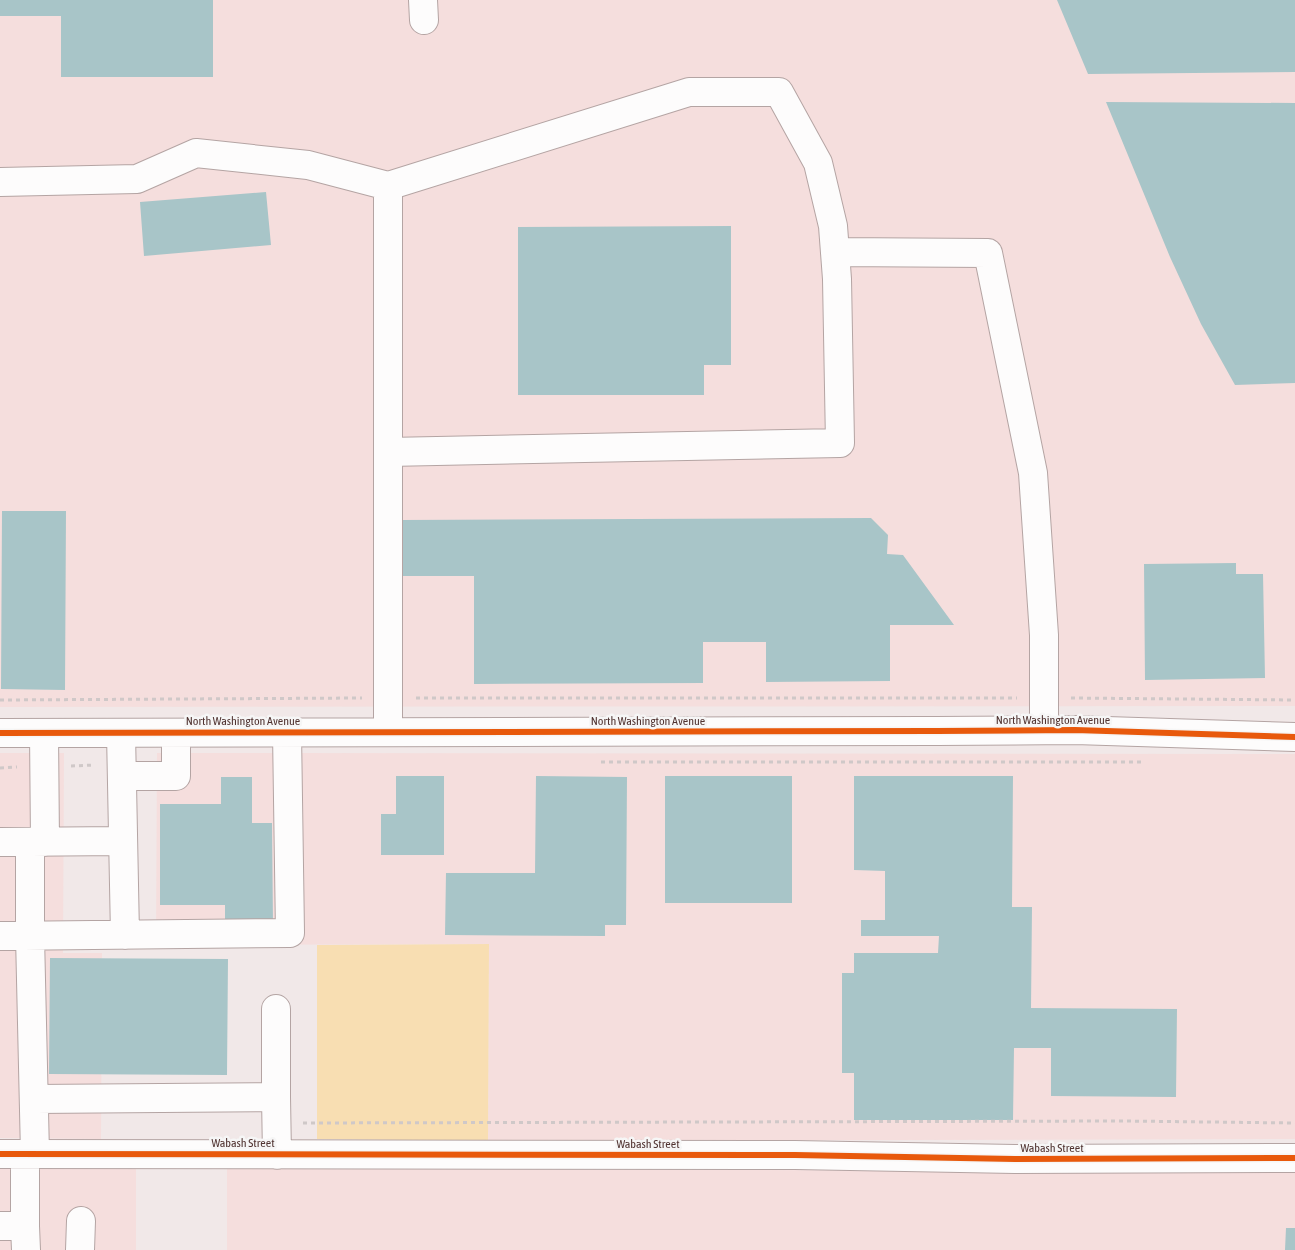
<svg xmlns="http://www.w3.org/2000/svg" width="1295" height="1250" font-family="'Asap Condensed',sans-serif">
	<rect width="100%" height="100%" fill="#f1e8e8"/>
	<!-- built -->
	<path fill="#f5dedd" d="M0,0H1295V706L0,707Z
		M0,753H64L63,953H102L101,1139L0,1138Z
		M157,753L1295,754V1139L488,1141L489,944L156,945Z
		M0,1168H136V1250H0Z
		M227,1168L1295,1172V1250H227Z"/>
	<!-- green -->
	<path fill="#f8deb2" d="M489,944L488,1141L317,1139V945Z"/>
	<!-- building -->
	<path fill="#a8c5c8" d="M0,0H213V77H61V16H0Z
		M1057,0H1295V72L1088,74Z
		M1106,102L1295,103V383L1235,385L1201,324L1170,257Z
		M266,192L271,245L144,256L140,202Z
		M731,226V365H704V395H518V227Z
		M2,511H66L65,690L1,689Z
		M871,518L888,535L887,554L903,555L954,625H890V681L766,682V642H703V683L474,684V576H402L401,520Z
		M1236,563V574H1263L1265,678L1145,680L1144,564Z
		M396,776H444V855H381V814H396Z
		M536,776L627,777L626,925H605V936L445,935L446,873H535Z
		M665,776H792V903H665Z
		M854,776H1013L1012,907H1032L1031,1008L1177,1009L1176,1097L1051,1096V1048H1014L1013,1120H854V1073H842V973H854V953H938L939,936H861V920H885V871L854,870Z
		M221,777H252V823H272L273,925H225V905H160V804H221Z
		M50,958L228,959L227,1075L49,1074Z
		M1286,1228H1295V1250H1285Z"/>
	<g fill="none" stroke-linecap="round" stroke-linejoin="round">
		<!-- minor casing -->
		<g stroke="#b4a4a3" stroke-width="30">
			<path id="minor" d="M423,0L424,20
				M0,182L137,179L196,153L308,165L388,186V732
				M388,186L689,92H779L818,163L833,226L837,279L840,443L388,452
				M835,252L988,253L1033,473L1044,635V730
				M0,733L936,731L1075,730L1295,737
				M44,733L45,842
				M121,733L125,935
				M122,776H176V733
				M0,842L123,841
				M30,843V936L35,1154
				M0,936L290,933L287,732
				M276,1009V1097
				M35,1099L276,1097L277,1155
				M0,1154L795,1155L1015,1159L1295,1158
				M0,1226H25V1154
				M25,1226L26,1250
				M80,1250L81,1221"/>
		</g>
		<!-- path -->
		<path stroke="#cfc8c8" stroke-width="3" stroke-dasharray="4 4" stroke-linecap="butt" d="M416,698H1017
			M1071,698L1295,700
			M0,700L362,698
			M601,762H1142
			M71,766L94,765
			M0,768L17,767
			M303,1123L1124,1121L1295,1123"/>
		<!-- minor -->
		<use href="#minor" stroke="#fdfcfc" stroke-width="28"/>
		<!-- cycleway casing -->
		<g stroke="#f6f6f6" stroke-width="9">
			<path id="cycleway" d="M0,733L936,731L1075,730L1295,737
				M0,1154L795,1155L1015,1159L1295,1158"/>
		</g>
		<!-- cycleway -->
		<use href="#cycleway" stroke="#e8590c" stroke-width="6"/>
	</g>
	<g text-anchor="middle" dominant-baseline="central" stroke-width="5" stroke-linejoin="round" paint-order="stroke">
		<!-- street labels -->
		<g font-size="12" fill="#503331" stroke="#f6f6f6">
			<text x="1053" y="720">North Washington Avenue</text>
			<text x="243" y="721">North Washington Avenue</text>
			<text x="648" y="721">North Washington Avenue</text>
			<text x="243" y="1143">Wabash Street</text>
			<text x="648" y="1144">Wabash Street</text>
			<text x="1052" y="1148">Wabash Street</text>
		</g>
	</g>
</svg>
